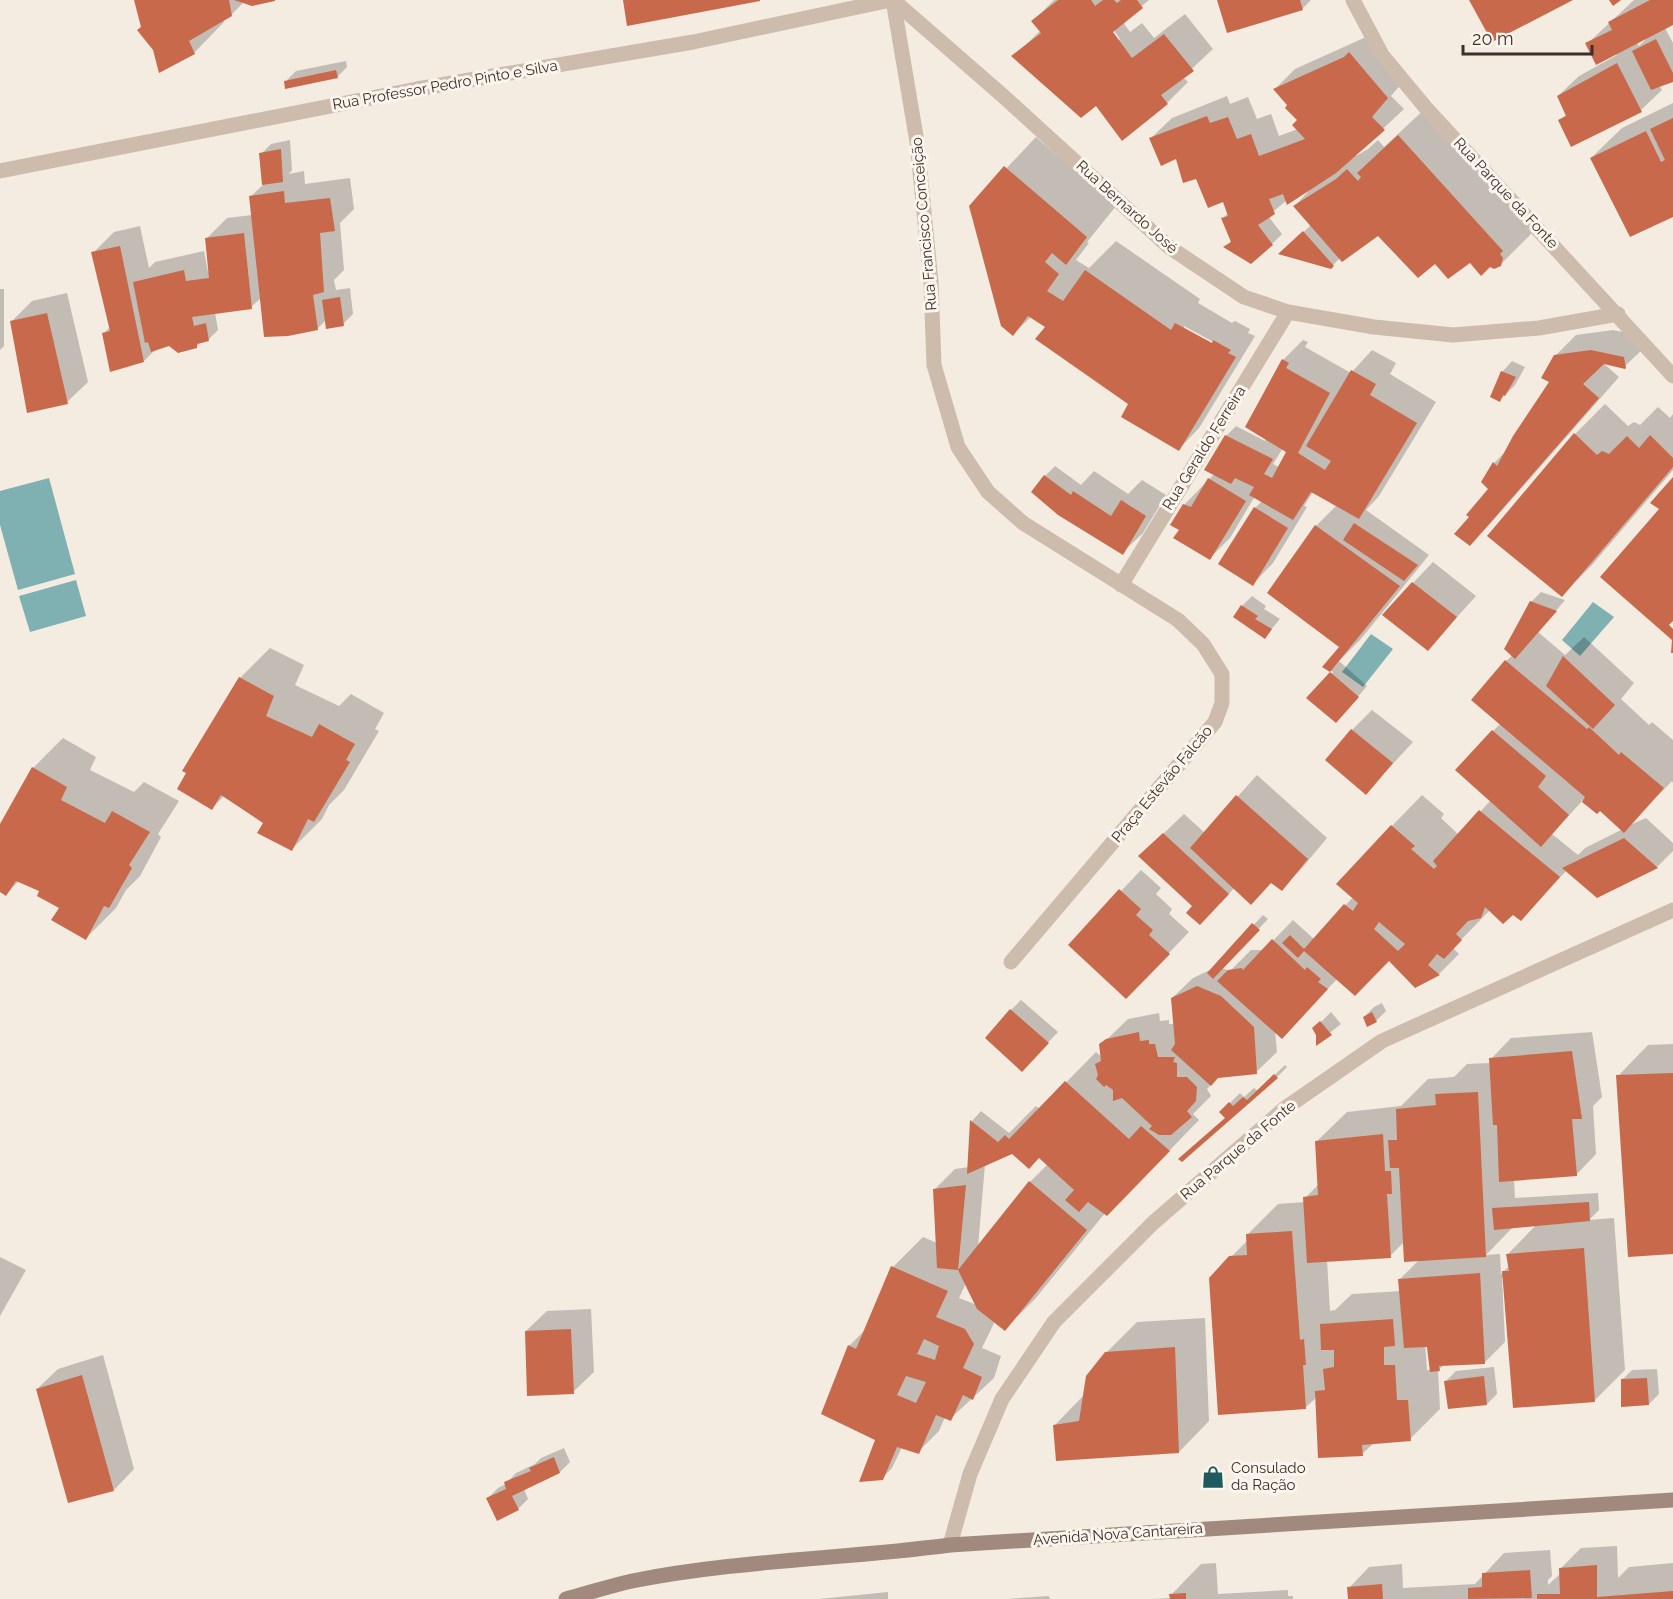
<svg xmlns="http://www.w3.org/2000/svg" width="1673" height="1599" font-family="Raleway,sans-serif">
	<rect width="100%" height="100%" fill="#f4ebe1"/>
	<!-- water -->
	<path fill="#7fb0b2" d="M49,478L75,574L18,590L0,525V491Z
		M76,580L86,616L30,632L19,596Z
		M1593,602L1614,617L1580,656L1562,640Z
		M1371,634L1393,649L1363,687L1342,672Z"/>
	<!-- shadow -->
	<path fill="#0003" fill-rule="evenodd" d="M136,0H273L244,2L231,15L223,19L224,22L194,53L143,26Z
		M1054,0H1149L1123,22L1130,32L1142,23L1154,38L1185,14L1213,49L1183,77L1188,82L1167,103L1122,138L1096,104L1014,56L1040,31L1033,21ZM1110,25L1120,39L1118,41L1108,26Z
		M1219,0H1311L1302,9Z
		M1634,0H1673V24L1665,28L1673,43V80L1659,85L1662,90L1641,110L1572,145L1560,121L1567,114L1558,96L1579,76L1617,55L1616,53L1587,44ZM1647,38L1639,46L1637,42Z
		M1366,37L1407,77L1391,96L1404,109L1355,155L1356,156L1368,149L1378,140L1384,147L1429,105L1532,227L1531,234L1500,265L1470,261L1435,262L1379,234L1340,258L1331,267L1290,245L1311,225L1295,206L1312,187L1287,200L1268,216L1282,234L1272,244L1226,247L1232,240L1223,218L1229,212L1224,200L1177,157L1151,138L1172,118L1227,96L1230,104L1248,97L1257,119L1271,114L1279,136L1298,129L1299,120L1289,105L1275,89L1295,69Z
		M346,61L347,67L337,77L286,81L296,71Z
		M1673,103V215L1591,158L1622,128Z
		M1036,137L1116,206L1087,242L1089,243L1076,260L1089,268L1116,241L1200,299L1198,303L1232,323L1235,321L1250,329L1248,333L1255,336L1199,428L1179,449L1133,398L1032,316L1013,334L971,206ZM1184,326L1219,345L1218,348L1184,329Z
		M290,140L292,170L289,174L304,171L305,184L350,178L354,209L340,223L344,270L334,280L336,290L350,288L353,314L343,324L326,320L317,329L261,298L251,307L215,312L218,330L208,340L202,341L196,347L170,345L156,349L144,361L103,334L110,327L93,253L114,232L140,226L149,268L155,262L204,251L208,272H210L206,239L227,218L252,215L250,197L264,184L261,154L271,144Z
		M0,289H4V346L0,350Z
		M67,293L88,382L67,402L12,321L32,301Z
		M1613,330L1644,336L1646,346L1624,367L1602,362L1619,377L1490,524L1470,544L1471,516L1490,488L1494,463L1508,449L1551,381L1555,356L1576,335Z
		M1303,340L1308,342L1305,347L1351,373L1372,350L1396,363L1390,374L1436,402L1379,496L1366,510L1429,555L1360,640L1339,661L1367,686L1346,711L1309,698L1333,672L1324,667L1342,647L1316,526L1337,505L1313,492L1304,506L1307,507L1273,563L1253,584L1255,508L1262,501L1255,496L1230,538L1209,559L1181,530L1184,505L1214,474L1226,436L1236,426L1265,441L1283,360ZM1283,448L1288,451L1279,467L1273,464Z
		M1512,361L1525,367L1515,385L1500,400L1492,396L1503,371Z
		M1605,404L1628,426L1634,422L1640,425L1658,407L1670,418L1673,414V470L1592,565L1562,595L1575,434Z
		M1055,466L1081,485L1094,471L1128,494L1142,480L1166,495L1143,533L1122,553L1045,476Z
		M1433,562L1476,596L1428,649L1413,583Z
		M1541,592L1565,600L1538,632L1565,655L1584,637L1634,683L1621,699L1649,725L1652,722L1673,740V783L1672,781L1630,825L1646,818L1673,843V851L1657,867L1597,896L1567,870L1521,919L1513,913L1490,910L1453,948L1459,954L1439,974L1415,987L1389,960L1338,978L1302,1016L1275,1031L1277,1052L1256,1072L1219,1076L1207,1089L1211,1096L1193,1114L1199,1120L1137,1184L1105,1213L1035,1299L1005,1329L995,1321L982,1348L1001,1356L994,1378L950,1419L945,1417L939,1431L918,1452L902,1447L892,1468L882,1478L877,1439L849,1346L866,1329L893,1267L923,1237L937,1243L934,1190L955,1169L969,1167L972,1121L981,1111L1009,1133L1036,1106L1040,1109L1096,1052L1102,1057L1101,1045L1128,1019L1159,1013L1160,1021L1169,1020V1024H1175L1172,998L1193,978L1212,969L1263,915L1268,919L1222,968L1230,971L1251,950H1264L1293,920L1315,940L1353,897L1392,826L1422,795L1444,814L1441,818L1459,835L1491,800L1493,731L1500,724L1506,661L1513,655L1531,602ZM1583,800L1597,812L1600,809L1623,829L1585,848L1578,855L1552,834ZM1012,1152L1040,1156L1048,1164L1030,1182L978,1247L985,1164ZM966,1283L977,1305L959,1298Z
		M1252,596L1266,606L1264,609L1280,619L1265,637L1242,606Z
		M270,648L304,665L295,685L339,706L351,694L384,713L375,729L379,731L344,790L329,805L322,819L291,850L265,822L225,795L212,808L240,678Z
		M1372,710L1413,742L1366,793L1352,730Z
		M63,738L96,757L90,770L134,792L144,782L179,801L158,834L161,837L140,876L126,890L116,908L86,938L60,907L41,890L19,881L6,894L0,890V825L33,768Z
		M1257,775L1327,838L1302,868L1282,889L1272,882L1234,888L1221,903L1194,905L1161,836L1184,814L1205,833Z
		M1141,870L1161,888L1156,894L1172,909L1169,914L1189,932L1147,976L1070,945Z
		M1021,1000L1058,1032L1022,1070L1011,1010Z
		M1382,1003L1386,1011L1376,1021L1364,1017L1374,1007Z
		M1331,1012L1341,1024L1317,1043V1035L1314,1029Z
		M1592,1032L1602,1097L1593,1106L1596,1154L1576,1175L1514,1180L1515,1198L1598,1193L1599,1210L1589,1220L1614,1218L1625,1370L1594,1401L1504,1277L1502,1278L1505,1342L1484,1363L1445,1364L1438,1370L1440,1409L1410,1439L1375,1442L1362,1454L1317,1397L1305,1408L1230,1258L1248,1240V1234L1278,1204L1305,1202V1198L1319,1184L1316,1142L1347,1112L1401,1106L1428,1079L1454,1077L1467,1064L1491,1063V1059L1511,1038ZM1537,1224L1508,1254L1509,1266L1501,1274L1500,1254L1486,1255L1514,1226ZM1404,1242L1420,1259L1400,1279L1401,1291L1352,1294L1334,1311V1310L1330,1311L1327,1260L1390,1256ZM1425,1343H1428L1431,1370H1427Z
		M1673,1044V1252L1618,1076L1648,1045Z
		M1285,1065L1287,1067L1277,1077L1226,1117L1221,1112L1240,1093L1244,1097L1254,1088L1258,1091Z
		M0,1257L26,1270L0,1316Z
		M591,1309L594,1372L573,1392L526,1331L547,1311Z
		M1205,1318L1209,1421L1179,1452L1055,1425L1084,1395L1106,1353L1137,1322Z
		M103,1355L134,1469L114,1490L37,1389L58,1369Z
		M1494,1367L1497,1394L1487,1404L1446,1381L1456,1371Z
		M1657,1369L1659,1394L1649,1404L1622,1380L1632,1370Z
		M564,1448L570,1462L560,1472L524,1489L528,1499L518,1509L488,1498L498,1488L506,1484L516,1473L535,1464L541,1458Z
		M1617,1546L1618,1578L1629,1567L1673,1563V1599H1349V1588L1369,1567L1402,1564L1403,1588L1475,1584L1504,1553L1550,1550L1552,1576L1548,1580V1585L1560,1574V1569L1581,1548Z
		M1216,1563L1218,1594L1288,1590V1596H1293V1599H1152L1171,1598V1595L1201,1564Z
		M888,1592V1599H819Z
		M1049,1596L1050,1599H1007Z"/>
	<!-- building -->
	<path fill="#c8694b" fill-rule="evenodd" d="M134,0H229L232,16L189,41L195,54L159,73L153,50L137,30L141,27Z
		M234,0H275V1L252,6Z
		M623,0H760V1L627,26Z
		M1058,0H1091L1095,6L1103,0H1114L1117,3L1121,0H1137L1143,8L1113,32L1132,58L1164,34L1194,71L1161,95L1168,104L1122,141L1096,106L1081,118L1011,56L1041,33L1031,21Z
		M1217,0H1300L1303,10L1227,33Z
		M1469,0H1573L1492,42Z
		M1609,0H1621L1613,6Z
		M1650,0H1673V25L1596,65L1585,43L1612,30L1608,22Z
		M1656,39L1673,73V82L1651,90L1632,51Z
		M1349,52L1388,98L1372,117L1385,130L1336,173L1287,205L1283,194L1269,199L1275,214L1258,225L1273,245L1251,264L1223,247L1231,242L1221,218L1228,216L1223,202L1208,208L1196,179L1183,183L1176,159L1161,166L1149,138L1207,116L1210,123L1228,117L1237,139L1251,134L1259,156L1305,139L1292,125L1297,120L1285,108L1287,105L1273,89L1344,57Z
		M1617,63L1642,112L1571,147L1558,120L1566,116L1557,96Z
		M336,70L338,78L285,89L284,81Z
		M1673,118V217L1630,237L1590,158L1646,131L1661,162L1665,160L1650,129Z
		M1398,135L1503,251L1500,254L1503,258L1501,266L1494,269L1490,267L1481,276L1470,263L1448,279L1435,264L1418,278L1378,236L1342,262L1293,206L1336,179L1347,169L1358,181L1361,177L1357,173Z
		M281,149L283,182L262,185L259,153Z
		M1004,166L1087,237L1066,265L1052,253L1045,262L1059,274L1047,291L1063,301L1085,270L1171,330L1175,323L1212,343L1213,340L1231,350L1228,353L1236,357L1179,451L1121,417L1128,404L1035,339L1045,327L1028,316L1013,336L1001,326L969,206Z
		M284,191L285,203L330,198L335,231L320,233L324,292L313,295L318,330L288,336L264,337L249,196Z
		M1303,231L1334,266L1331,269L1278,254Z
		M244,233L252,309L192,317L194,326L206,323L209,341L197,344V348L178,353L169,346L151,352L148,342L145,343L133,282L184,270L186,281L209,278L205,238Z
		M120,246L144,362L110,372L102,333L110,331L91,252Z
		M340,297L344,326L326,329L322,300Z
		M47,313L68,404L27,413L10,321Z
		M1591,350L1624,357L1626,368L1625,369L1604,364L1583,384L1599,398L1470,546L1454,534L1469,517L1466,515L1488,489L1481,482L1493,462L1497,466L1513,436L1549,382L1541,378L1554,355Z
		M1282,359L1289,363L1286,368L1330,393L1298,453L1325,470L1331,461L1306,446L1351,370L1376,384L1370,395L1417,423L1359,519L1311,492L1293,520L1249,495L1254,487L1235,478L1231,484L1204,470L1225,435L1273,459L1264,474L1272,478L1286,452L1245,427Z
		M1501,371L1516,377L1505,396L1503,395L1500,402L1490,397Z
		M1574,433L1597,455L1602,451L1609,454L1627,436L1639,448L1650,435L1673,458V467L1562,597L1487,536Z
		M1044,475L1071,495L1073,491L1111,516L1121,500L1146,516L1123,555L1058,515L1031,492Z
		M1673,477V621L1669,625L1673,629V653H1671L1672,640L1600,577L1659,509L1650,503Z
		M1208,478L1246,501L1210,560L1173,538L1179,530L1170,525L1183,504L1191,507Z
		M1254,507L1288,528L1253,586L1218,564Z
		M1354,523L1418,565L1404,581L1343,540Z
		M1315,525L1400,586L1330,672L1359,697L1336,723L1306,698L1330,672L1322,667L1339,647L1267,593Z
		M1412,582L1457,617L1428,651L1382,615Z
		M1530,601L1557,611L1515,659L1504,649Z
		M1241,605L1258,616L1255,619L1272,629L1265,639L1233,617Z
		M1563,656L1615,705L1593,729L1546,686Z
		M1505,660L1587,729L1589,727L1619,755L1621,752L1664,788L1624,833L1600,811L1597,814L1582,802L1585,797L1471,700Z
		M239,677L274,696L266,716L312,737L319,724L355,744L346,760L350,762L314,822L308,819L292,851L257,833L263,823L221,795L212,810L177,789L186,773L182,771Z
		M1351,729L1393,763L1366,795L1325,760Z
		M1492,730L1546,776L1538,787L1569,815L1541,847L1455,770Z
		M32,767L67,787L61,800L105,823L112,811L150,832L129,865L132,868L109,908L104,906L86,940L51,920L59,908L37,896L39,891L16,881L6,896L0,892V824Z
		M1236,795L1308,859L1282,891L1271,883L1251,905L1190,848Z
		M1479,810L1560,877L1521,921L1513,915L1503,924L1485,907L1481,918L1468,921L1456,934L1462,940L1444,959L1437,954L1428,965L1440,975L1415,988L1389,961L1355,996L1304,951L1298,958L1282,943L1290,935L1304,949L1344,904L1353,911L1358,903L1336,884L1391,825L1415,846L1411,849L1434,869L1437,866L1433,861ZM1379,922L1405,944L1398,951L1374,929Z
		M1163,833L1229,894L1200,925L1186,913L1192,906L1138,856Z
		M1624,838L1658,868L1597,898L1562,868Z
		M1119,889L1141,909L1136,915L1153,930L1149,935L1170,954L1126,999L1068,945Z
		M1252,923L1260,930L1213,979L1207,973Z
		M1272,939L1305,970L1307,967L1321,979L1318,982L1328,989L1282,1039L1217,981L1228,970L1242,968L1243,970Z
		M1197,986L1221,996L1254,1027L1257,1074L1218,1078L1211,1086L1171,1050L1175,1044L1171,998Z
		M1010,1009L1049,1043L1022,1072L985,1038Z
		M1372,1012L1377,1022L1367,1027L1363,1017Z
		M1320,1021L1332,1035L1316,1046V1035L1312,1028Z
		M1139,1032L1140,1041L1149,1040V1044H1155L1158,1057H1175L1173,1062L1177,1063V1077H1187L1197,1087L1196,1101L1187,1111L1192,1117L1171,1135H1159L1149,1129L1152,1126L1122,1098L1113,1101V1090L1106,1085L1104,1087L1096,1079L1098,1075L1095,1064L1101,1061L1099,1044L1106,1039Z
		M1572,1051L1582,1119H1572L1577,1176L1499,1182L1497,1125H1493L1489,1058Z
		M1673,1073V1254L1628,1257L1616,1075Z
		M1274,1074L1278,1078L1182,1162L1178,1159L1225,1118L1219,1112L1229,1102L1233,1106L1243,1097L1247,1100Z
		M1065,1081L1129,1139L1141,1126L1170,1151L1107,1216L1088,1202L1079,1212L1065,1200L1074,1190L1039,1158L1029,1169L1012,1154L967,1174L970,1120L998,1142L1005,1135L1009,1139Z
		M1478,1092L1486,1257L1404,1262L1399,1168H1390L1388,1140H1397L1396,1109L1436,1105L1435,1094Z
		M1383,1134L1385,1171H1391L1392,1194H1387L1391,1258L1307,1263L1303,1197L1318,1195L1315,1141Z
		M1029,1181L1087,1230L1005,1331L977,1309L958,1270Z
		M966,1185L958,1270L937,1268L933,1189Z
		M1589,1202L1590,1221L1494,1230L1492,1208Z
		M1292,1231L1300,1340L1304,1339L1306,1365H1303L1306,1409L1218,1415L1209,1278L1229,1256L1247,1255L1246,1234Z
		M1584,1248L1595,1402L1513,1408L1502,1271H1509L1506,1254Z
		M891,1266L948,1291L936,1317L965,1329L974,1344L963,1368L982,1377L973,1400L963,1395L951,1421L936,1415L919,1454L897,1447L883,1480L859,1482L875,1440L821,1414L848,1345L856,1349ZM924,1339L939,1346L935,1360L917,1354ZM906,1376L926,1382L916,1403L897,1395Z
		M1480,1273L1485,1364L1439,1366L1440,1371L1430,1372L1427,1347L1404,1348L1398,1279Z
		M1393,1319L1395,1346L1384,1347V1365H1395L1397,1400H1408L1411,1441L1362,1445L1363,1456L1318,1458L1315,1391L1325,1390L1323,1369L1334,1367V1350H1321L1320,1324Z
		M571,1329L574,1394L527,1396L525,1331Z
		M1175,1347L1179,1453L1056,1461L1053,1425L1079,1421L1086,1376L1105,1352Z
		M82,1375L114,1491L68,1503L36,1389Z
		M1484,1376L1487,1405L1448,1409L1444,1381Z
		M1647,1378L1649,1405L1621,1407V1379Z
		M554,1457L560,1473L512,1496L519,1510L497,1521L486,1498L506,1489L504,1482L531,1471L529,1468Z
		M1597,1565V1597L1673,1591V1599H1537V1594H1560L1559,1568Z
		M1530,1570L1532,1598L1468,1599V1588L1482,1587V1573Z
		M1382,1584L1383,1599H1348L1347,1587Z
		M1186,1593V1599H1170L1169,1594Z"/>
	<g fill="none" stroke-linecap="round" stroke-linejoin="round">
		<!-- minor -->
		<path stroke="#cdbbac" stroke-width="15" d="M893,0L917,142L931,282L934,365L958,447L988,492L1023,523L1178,620L1203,644L1222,674V703L1215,722L1011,962
			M893,0L1002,95L1169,247L1244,297L1288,312L1374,327L1453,335L1539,328L1618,314
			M1353,0L1382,55L1426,108L1673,376
			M0,171L417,89L693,42L891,0
			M1121,585L1288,312
			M950,1545L970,1474L1002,1399L1054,1322L1153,1223L1284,1109L1382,1041L1673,910"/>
		<!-- secondary -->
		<path stroke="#a18a7d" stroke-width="15" d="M566,1599C588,1593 610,1586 632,1581C737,1560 845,1559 950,1545L1673,1500"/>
	</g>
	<!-- icons -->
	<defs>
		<g id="shop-bare" transform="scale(1.8)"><path d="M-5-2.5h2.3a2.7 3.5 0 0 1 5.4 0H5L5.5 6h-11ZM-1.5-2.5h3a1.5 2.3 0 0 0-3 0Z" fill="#1f5a5e" stroke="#fbf5ee" stroke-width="2.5" paint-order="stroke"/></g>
	</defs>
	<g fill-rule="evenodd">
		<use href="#shop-bare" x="1213" y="1477"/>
	</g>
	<g text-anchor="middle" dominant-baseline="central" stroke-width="6" stroke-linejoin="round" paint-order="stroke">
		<!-- street labels -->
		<g font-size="15" fill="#3b302b" stroke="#fbf5ee">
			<text transform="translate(445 85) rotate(-10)">Rua Professor Pedro Pinto e Silva</text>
			<text transform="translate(1506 193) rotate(47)">Rua Parque da Fonte</text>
			<text transform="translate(1127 207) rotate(42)">Rua Bernardo José</text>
			<text transform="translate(924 224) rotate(-95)">Rua Francisco Conceição</text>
			<text transform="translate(1204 448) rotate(-58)">Rua Geraldo Ferreira</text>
			<text transform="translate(1162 784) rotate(-50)">Praça Estevão Falcão</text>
			<text transform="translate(1238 1150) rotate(-40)">Rua Parque da Fonte</text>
			<text transform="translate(1118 1534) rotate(-4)">Avenida Nova Cantareira</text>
		</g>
		<!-- poi labels -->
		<g font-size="15" fill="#3b302b" stroke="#fbf5ee" text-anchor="start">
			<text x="1231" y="1468">Consulado<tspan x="1231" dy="17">da Ração</tspan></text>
		</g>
	</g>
	<!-- scale -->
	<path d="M1463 45v9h129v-9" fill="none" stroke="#3b302b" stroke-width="3"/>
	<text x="1472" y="45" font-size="18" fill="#3b302b" stroke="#fbf5ee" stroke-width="4.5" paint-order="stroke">20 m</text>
</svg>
